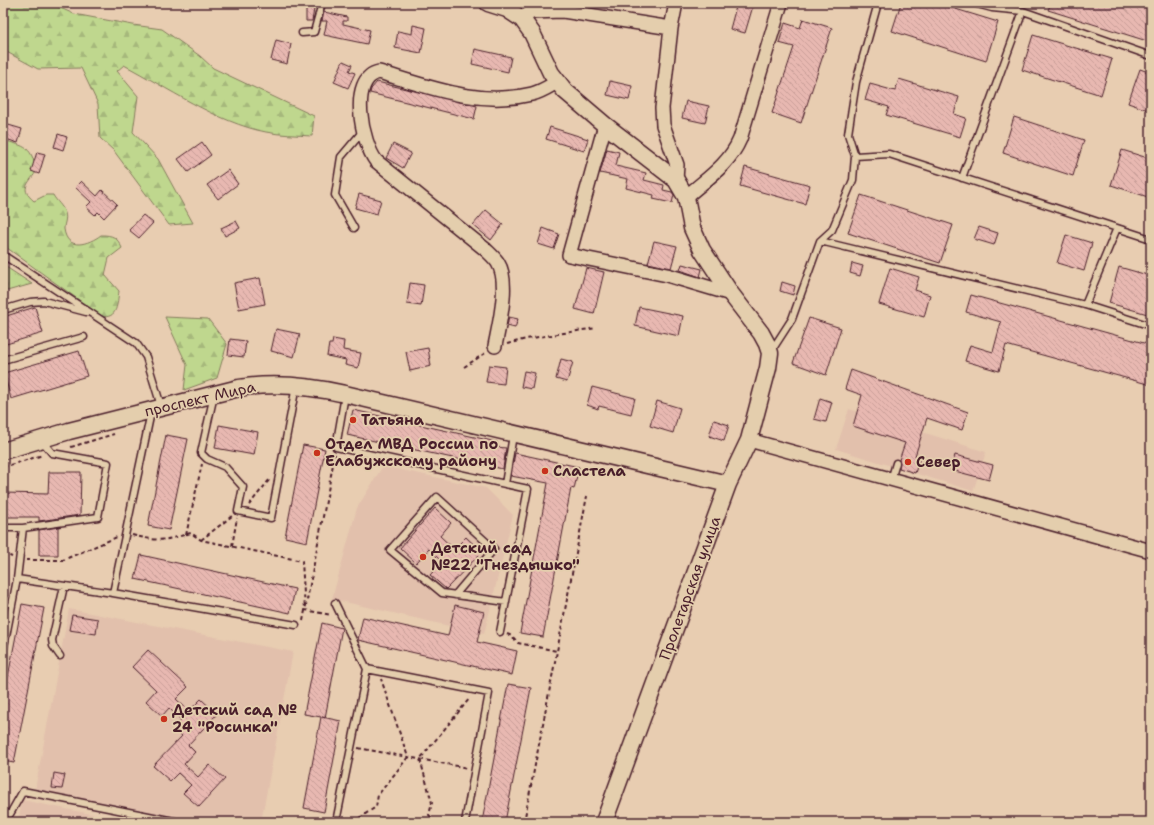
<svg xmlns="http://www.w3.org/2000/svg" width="1154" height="825" font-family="'Shantell Sans',sans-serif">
	<defs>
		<pattern id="forest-firs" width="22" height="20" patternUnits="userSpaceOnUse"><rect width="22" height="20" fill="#bfd78e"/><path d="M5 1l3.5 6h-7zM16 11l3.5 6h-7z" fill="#a6b87b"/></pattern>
		<pattern id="park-tufts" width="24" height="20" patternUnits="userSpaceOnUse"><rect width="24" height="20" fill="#bfd78e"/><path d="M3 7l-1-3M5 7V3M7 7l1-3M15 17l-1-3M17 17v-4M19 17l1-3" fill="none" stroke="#a6b87b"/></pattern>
		<pattern id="building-back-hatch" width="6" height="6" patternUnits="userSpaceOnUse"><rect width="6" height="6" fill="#e8b8b1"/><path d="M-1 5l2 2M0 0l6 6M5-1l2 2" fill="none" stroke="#c89e98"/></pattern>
	</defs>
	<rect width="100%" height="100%" fill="#e8cdb1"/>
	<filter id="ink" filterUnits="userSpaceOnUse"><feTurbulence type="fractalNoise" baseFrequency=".025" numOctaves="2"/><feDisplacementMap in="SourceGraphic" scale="8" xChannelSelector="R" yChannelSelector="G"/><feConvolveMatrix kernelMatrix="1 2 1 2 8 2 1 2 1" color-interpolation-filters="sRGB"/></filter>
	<g filter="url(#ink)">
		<!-- built -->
		<path fill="#e2c0ac" d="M849,409L986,452L973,491L836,449Z
			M383,466L486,488L513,515L484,634L332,599L357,508Z
			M69,609L293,652L261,822H200L35,790Z
			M22,800L130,822H18Z"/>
		<!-- forest -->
		<path fill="url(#forest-firs)" stroke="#847b5c" d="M3,3H49L74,14L133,25L162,29L200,56L213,68L314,116L312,136C297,135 280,135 266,132C218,123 166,87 124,65L117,71L138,96L133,132L158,159L193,223L169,225L114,151L100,138L98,104L81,68L38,69L3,50Z
			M3,140C26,147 32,146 36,172C27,185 20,189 34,201L46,195H53C56,201 63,206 65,213C67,219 64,223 64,229C67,252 89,244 101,235C113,235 117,237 122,248L109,258L105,275L119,291C117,303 118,320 101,316L3,245Z
			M165,317L208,319L227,344L217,378L184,390L187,365Z"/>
		<!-- park -->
		<path fill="url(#park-tufts)" stroke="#847b5c" d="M3,265L32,284L7,291L3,277Z"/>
		<!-- building -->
		<path fill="url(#building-back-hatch)" stroke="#4a1f2b" d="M306,3H315L312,21H306Z
			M737,3L753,6L745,33L730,29Z
			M901,3H936L998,22L986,61L892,31Z
			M1051,3H1151V29L1147,41L1048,10Z
			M324,12L347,17V21H343V24L370,30L367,44L324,35L327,21H322Z
			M803,19L832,28L801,123L772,113L794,47L779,43L785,23L800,28Z
			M413,25L426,28L421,53L395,48L398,31L412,34Z
			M1033,35L1112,59L1101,95L1022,70Z
			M276,40L291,44L287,64L271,60Z
			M475,49L511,57L508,72L472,64Z
			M343,61L352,65L349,71L355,73L348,88L334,82Z
			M1140,69L1151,73V111L1128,103Z
			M899,79L959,97L954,114L966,118L960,137L886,115L889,107L865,100L870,84L895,91Z
			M610,81L632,86L629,100L607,95Z
			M377,82L477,106L474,119L370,93L371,89Z
			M686,101L709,106L705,123L682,118Z
			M1014,117L1084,140L1073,176L1003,153Z
			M5,124L22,129L18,143L3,138Z
			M550,127L588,139L584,151L546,139Z
			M58,134L67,137L63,150L54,147Z
			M202,142L211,155L188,172L178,159Z
			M393,144L411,153L403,168L386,158Z
			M607,149L619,152L616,166L646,173L644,180L664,185L663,190L672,192L674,195L672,203L653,199L654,195L626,188L628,179L600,173Z
			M1122,150L1151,159V198L1111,185Z
			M37,152L45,154L39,174L31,171Z
			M745,167L810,185L805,204L740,186Z
			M228,170L238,184L218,199L207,185Z
			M81,181L97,196L102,190L117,204L104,218L98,212L95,215L86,207L91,202L75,187Z
			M359,194L381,200L377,214L355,208Z
			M861,195L953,225L940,263L848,233Z
			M486,210L503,224L491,240L473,225Z
			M143,215L153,223L139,238L129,230Z
			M236,221L240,228L225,236L221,228Z
			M979,227L998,233L994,245L974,239Z
			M543,228L559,234L554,249L538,244Z
			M1066,235L1092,243L1084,271L1057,263Z
			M654,241L677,246L671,268L648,263Z
			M852,263L863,266L860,276L850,273Z
			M682,264L702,269L700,277L680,270Z
			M1119,267L1151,276V315L1109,303Z
			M586,268L604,272L594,314L575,309Z
			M890,268L919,277L915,290L930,295L924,317L879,304Z
			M260,278L265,304L239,309L234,283Z
			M782,282L795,286L793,295L780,291Z
			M410,283L424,285L421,306L407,304Z
			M971,295L1151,345V385L1006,345L999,371L965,361L970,345L993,352L1001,322L966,312Z
			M35,307L43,333L3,345V317Z
			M639,307L683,316L679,336L635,326Z
			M509,317L518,319L515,328L507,326Z
			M809,318L841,328L826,375L793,363Z
			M276,329L300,334L294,357L271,351Z
			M230,339L246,341L244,357L228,355Z
			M333,339L344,341L343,350L361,353L358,368L345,365L346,360L327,356L329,344H332Z
			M428,348L431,366L410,371L406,352Z
			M79,351L87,376L11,399L4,373Z
			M561,359L573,362L567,382L556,379Z
			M489,365L506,367L504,384L486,382Z
			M851,370L968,412L962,430L927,418L915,456L920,457L915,473L899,468V460L905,443L853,426L862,395L845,389Z
			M524,371L535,373L532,389L521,387Z
			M592,387L635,398L631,414L599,406L598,409L587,405Z
			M820,398L832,402L826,422L814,419Z
			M657,401L680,408L673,433L650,426Z
			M353,410L497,442L496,447L506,448L503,469L347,435Z
			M714,420L729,425L724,441L709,436Z
			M219,425L258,432L254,455L215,448Z
			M166,435L188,439L169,530L148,526Z
			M303,445L325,449L307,542L285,537Z
			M515,453L579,467L574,489L571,488L543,637L520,633L548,483L511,476Z
			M955,455L993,465L989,480L951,470Z
			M49,472H81L80,515L39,521V517H3V493L48,494Z
			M435,508L451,523L440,536L454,549L466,537L482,552L446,589L430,575L442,562L429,549L416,563L400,548Z
			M58,527V555H39V530Z
			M141,555L295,589L290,613L135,579Z
			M22,604L44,608L14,763L3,761V703Z
			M455,605L484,612L477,642L517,651L512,675L358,640L363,617L448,636Z
			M72,615L98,619L96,634L69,630Z
			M322,623L342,628L325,718L322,717L341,721L324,812L304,808L321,717L304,714Z
			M148,650L188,687L176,699L189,711L201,699L217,714L188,745L195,752L184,764L198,777L209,765L225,779L199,807L183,793L191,785L178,773L170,781L153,766L182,736L174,728L181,720L169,708L162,716L146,701L156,690L132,667Z
			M508,684L531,688L505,822H482Z
			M54,773L65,775L62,789L52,788Z"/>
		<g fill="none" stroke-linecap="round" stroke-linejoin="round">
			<!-- service casing -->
			<g stroke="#4a1f2b" stroke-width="9">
				<path id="service" d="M973,3L992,8L1023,11L1151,56
					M302,33L314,32L322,3
					M855,156L889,154L1151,239
					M962,178L1023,11
					M354,228L335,195L341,157L363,131
					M820,241L1085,305L1151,326
					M3,255L136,343L146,357L161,406
					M1085,305L1117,228
					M3,310L30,302L44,301L86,312
					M772,350L792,319L820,241L832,230L853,180L855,156L848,134L856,82L878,3
					M3,360L84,337
					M214,395L201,453L207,459L225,467L243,487L238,511L271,518L296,386
					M345,395L336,447L528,489L500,632
					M891,480L896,463
					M505,484L513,435
					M3,528H23L17,579L113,593L151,412
					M23,528L98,517L108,463L52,453L42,441
					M113,593L296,625
					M455,595L494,549L437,497L390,550L442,593L506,602
					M335,603L367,669
					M3,652L17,579
					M60,656L53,646L52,640L64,586
					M3,813L10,814L23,791L179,822
					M309,822H312
					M336,822L367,669L489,693L465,822"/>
			</g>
			<!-- minor casing -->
			<g stroke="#4a1f2b" stroke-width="16">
				<path id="minor" d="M522,19L531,12L563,11L671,28
					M605,125L569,255L667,275L731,294
					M676,180L677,165L663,125L662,108L671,28L676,3
					M686,197C706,179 729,165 740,139L781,3
					M495,346C499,325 510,282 498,263C495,258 489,253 485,249L376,161C362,143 348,78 379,72C429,87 479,107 532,94C541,92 550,86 557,82
					M749,440L1151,551"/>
			</g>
			<!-- tertiary casing -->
			<g stroke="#4a1f2b" stroke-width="19">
				<path id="tertiary" d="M488,3L507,9L522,19L532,33L551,73L565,91L605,125L676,180L686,197L692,228L702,250L731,294L761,333L767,344L770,353L768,368L749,440L728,484L604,822
					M3,451L69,431L239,388C275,382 310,386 345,394L728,484"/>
			</g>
			<!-- path -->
			<path stroke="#4a1f2b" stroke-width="2" stroke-dasharray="4 3" stroke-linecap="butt" d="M507,344L526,339L596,328
				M464,367L487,352
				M71,447L114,434
				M3,467L43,455
				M249,505L270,479
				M132,535C161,542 163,541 191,533L201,540L302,561L305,610L331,615
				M186,535L202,464
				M201,540L232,516
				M232,546L237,518
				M3,553L12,557
				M26,560H63L117,537
				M303,621L335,454
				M507,634L512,636L518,643L557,651
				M358,748L468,768
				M353,822L376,807L378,795L408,757L381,679
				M436,822L429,815L432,803L420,759L470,698
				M524,822L587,496"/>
			<!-- service -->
			<use href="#service" stroke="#e4cead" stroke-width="6"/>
			<!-- minor -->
			<use href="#minor" stroke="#e4cead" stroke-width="13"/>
			<!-- tertiary -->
			<use href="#tertiary" stroke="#e4cead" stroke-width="16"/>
		</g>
	</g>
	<!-- markers -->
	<g fill="#c8321e" stroke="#e4cead" stroke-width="1.5">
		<circle cx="353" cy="420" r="4"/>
		<circle cx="317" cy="453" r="4"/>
		<circle cx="908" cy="462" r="4"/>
		<circle cx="545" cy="471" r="4"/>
		<circle cx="423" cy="557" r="4"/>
		<circle cx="164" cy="719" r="4"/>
	</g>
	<g text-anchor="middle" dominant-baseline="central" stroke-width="3.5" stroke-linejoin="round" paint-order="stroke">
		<!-- street labels -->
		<g font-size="15" fill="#4a1f2b" stroke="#e4cead">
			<text transform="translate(200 399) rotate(-13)">проспект Мира</text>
			<text transform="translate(690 588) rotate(-70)">Пролетарская улица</text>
		</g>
		<!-- poi labels -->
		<g font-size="15" font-weight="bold" fill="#4a1f2b" stroke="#e4cead" text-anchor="start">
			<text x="361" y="420">Татьяна</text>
			<text x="325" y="444">Отдел МВД России по<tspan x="325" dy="17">Елабужскому району</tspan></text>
			<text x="916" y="462">Север</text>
			<text x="553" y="471">Сластела</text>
			<text x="431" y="548">Детский сад<tspan x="431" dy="17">№22 "Гнездышко"</tspan></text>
			<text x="172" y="710">Детский сад №<tspan x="172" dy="17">24 "Росинка"</tspan></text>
		</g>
	</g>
	<!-- margin -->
	<rect width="1154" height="825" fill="none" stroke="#e4cead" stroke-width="16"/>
	<rect x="8" y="8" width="1138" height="809" fill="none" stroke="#4a1f2b" stroke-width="1.5" filter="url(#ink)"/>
</svg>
